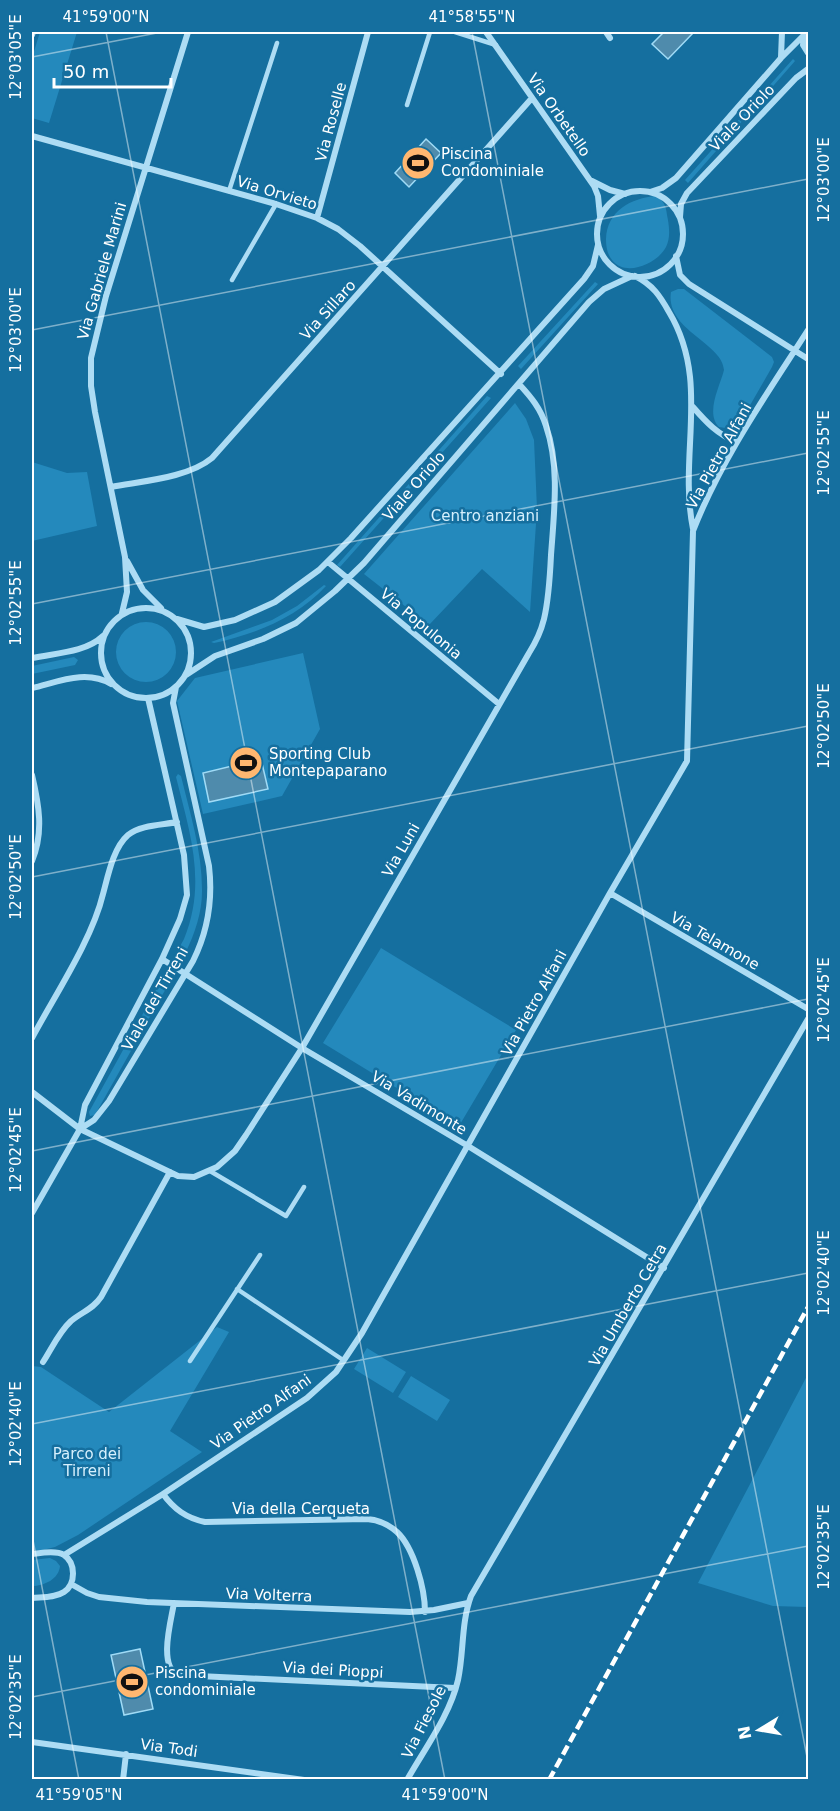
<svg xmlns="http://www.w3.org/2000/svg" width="840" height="1811" font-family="'DejaVu Sans',sans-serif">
	<rect width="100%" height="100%" fill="#156f9f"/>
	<!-- green -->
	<path fill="#2489bc" d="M40,32H77L49,123L32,118V58Z
		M793,59L795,61L688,183L685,180Z
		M656,196C664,201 666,206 667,215C669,225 671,237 666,247C658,263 626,278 612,260C607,254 606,246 606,239C607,211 631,198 656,196Z
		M595,282L598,284L521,369L518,366Z
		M678,289H684L772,357L774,362L772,367L741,421L732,429L719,427C705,413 720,386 724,370C723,343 665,330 671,292Z
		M487,396L491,398L340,567L337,565Z
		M515,403L526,419L534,440L537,509L530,612L482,569L429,625L364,574Z
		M32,462L67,473L87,472L97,526L32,541Z
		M324,585L326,586C297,618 255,634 214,643L211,642L272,620L297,606Z
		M116 652a30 30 0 1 1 60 0a30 30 0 1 1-60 0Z
		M303,653L320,729L282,796L203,814L177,701L195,678Z
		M74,657L78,660L75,665L32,674V666Z
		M178,774L181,776C190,813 202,851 202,889C203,932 174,974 153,1011C134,1046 114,1081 95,1115L90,1116L89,1112L184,939C207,883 190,833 176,777Z
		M381,948L516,1030L459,1126L323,1043Z
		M217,1327L229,1332L170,1431L202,1452L78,1535L55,1547L43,1550H32V1366L41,1367L109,1412Z
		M367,1348L406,1372L393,1393L354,1369Z
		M808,1374V1607L773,1606L698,1583Z
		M411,1376L450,1400L437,1421L398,1397Z
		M50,1558L56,1561L60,1566C59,1579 44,1586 32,1586V1560Z"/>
	<!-- water -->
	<path fill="#4f8bac" stroke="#a0dbf6" stroke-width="1.5" d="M664,32H694L668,59L652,44Z
		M426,139L441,153L409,187L395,173Z
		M261,759L268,789L209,802L203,773Z
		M140,1649L153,1709L124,1715L111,1655Z"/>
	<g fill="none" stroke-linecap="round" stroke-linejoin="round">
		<!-- service -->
		<path stroke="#addcf4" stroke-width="4.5" d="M455,32L496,45
			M407,105L430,32
			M229,191L277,43
			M232,280L276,204
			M210,1171L286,1216L304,1187
			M237,1289L343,1360
			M190,1361L260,1255"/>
		<!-- minor -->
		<path stroke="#addcf4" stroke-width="6" d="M486,32L594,186L598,196L600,216
			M606,32L610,38
			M32,35L33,32
			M804,35L803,45L808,53
			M781,57L782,32
			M32,136L276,204L317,218L338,229L360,246L501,374
			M592,181L610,190L625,194
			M597 234a43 43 0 1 1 86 0a43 43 0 1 1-86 0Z
			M650,192L662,188L676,178L781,58L807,32
			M680,217L681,204L687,193L796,78L808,69
			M317,218L368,32
			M676,256L680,275L689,284L808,359
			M635,276C653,285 660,296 669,312C711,382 678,454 693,529
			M693,407C706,422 718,435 737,442
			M111,487C142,481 188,478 212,458L532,98
			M127,561L143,590L161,608
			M328,562L499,704
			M101 653a45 45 0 1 1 90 0a45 45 0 1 1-90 0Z
			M122,613L127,592L125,557L95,412L91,386V358L106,296L188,32
			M177,619L204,627L235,620L275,602L319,570L351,538L584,279L593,266L598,245
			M32,658C55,653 85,653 103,636
			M186,675L215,656L263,639L296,623L335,591L364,563L589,302L604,289L632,276
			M32,688C58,682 86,669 111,684
			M32,775C39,805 44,832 32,861
			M610,893L808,1009
			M162,959L302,1048L468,1146L664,1268
			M32,1038C55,995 92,940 103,894C108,876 113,848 128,835C140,825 162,825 177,822
			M32,1092L80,1129L178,1176L194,1177L217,1167L235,1151L246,1135L302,1048L529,653C536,642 541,631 544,619C549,598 550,576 551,555C554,513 560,466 546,426C541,409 531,397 519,384
			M80,1129L94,1120L109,1101L193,961C208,931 213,900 209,866L173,703L176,687
			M32,1213L80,1129L85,1105L162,959L180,919L187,895L184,855L148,698
			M43,1362C52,1348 59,1332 71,1321C83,1311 92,1310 101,1297L170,1172
			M163,1494C174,1509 186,1518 205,1522L367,1519C379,1520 388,1524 397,1532C414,1548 425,1589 425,1612
			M32,1554C41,1553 56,1550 64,1555C76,1563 76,1584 64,1592C55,1598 42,1597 32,1598
			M64,1555L163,1494L307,1398L336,1372L362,1333L610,893L687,761L693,531C721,459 767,394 808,330
			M71,1584L87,1593L99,1597L147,1602L410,1612L434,1610L468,1603
			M174,1603C171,1621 158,1666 178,1675L455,1688
			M32,1742L304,1780
			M123,1780L126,1754
			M407,1780C425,1748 450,1715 458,1680C464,1652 461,1623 471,1596L808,1019"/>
		<!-- rail -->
		<path stroke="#fff" stroke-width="4.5" stroke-dasharray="10 4.5" stroke-linecap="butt" d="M549,1780L808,1307"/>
	</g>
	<!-- ticks -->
	<path fill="none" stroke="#fff" stroke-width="1.5" stroke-opacity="0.45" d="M106,32L445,1780M472,32L808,1762M32,57L162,32M32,330L808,179M32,604L808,453M32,877L808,726M32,1151L808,999M32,1424L808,1273M32,1535L79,1780M32,1697L808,1546"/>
	<!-- icons -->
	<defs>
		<g id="stadium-disc" transform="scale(1.725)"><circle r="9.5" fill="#ffb770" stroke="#156f9f"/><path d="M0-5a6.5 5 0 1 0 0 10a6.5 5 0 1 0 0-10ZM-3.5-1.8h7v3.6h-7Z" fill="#111"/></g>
	</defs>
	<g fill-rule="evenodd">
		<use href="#stadium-disc" x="418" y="163"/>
		<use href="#stadium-disc" x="246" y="763"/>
		<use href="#stadium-disc" x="132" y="1682"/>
	</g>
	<g text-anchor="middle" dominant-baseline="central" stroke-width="5" stroke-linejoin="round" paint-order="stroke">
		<!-- street labels -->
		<g font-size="15" fill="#fff" stroke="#156f9f">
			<text transform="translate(559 115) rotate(55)">Via Orbetello</text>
			<text transform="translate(742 118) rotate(-46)">Viale Oriolo</text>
			<text transform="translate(331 122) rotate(-75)">Via Roselle</text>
			<text transform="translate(277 193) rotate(17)">Via Orvieto</text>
			<text transform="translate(102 271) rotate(-74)">Via Gabriele Marini</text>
			<text transform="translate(328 310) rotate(-48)">Via Sillaro</text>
			<text transform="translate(719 456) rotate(-61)">Via Pietro Alfani</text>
			<text transform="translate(414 486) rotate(-49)">Viale Oriolo</text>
			<text transform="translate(421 624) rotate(40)">Via Populonia</text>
			<text transform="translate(401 850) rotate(-60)">Via Luni</text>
			<text transform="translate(715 941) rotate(30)">Via Telamone</text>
			<text transform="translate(155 999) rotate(-60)">Viale dei Tirreni</text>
			<text transform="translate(534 1003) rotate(-61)">Via Pietro Alfani</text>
			<text transform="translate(419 1103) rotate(31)">Via Vadimonte</text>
			<text transform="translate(628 1305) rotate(-60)">Via Umberto Cetra</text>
			<text transform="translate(261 1412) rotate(-35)">Via Pietro Alfani</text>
			<text x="301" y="1509">Via della Cerqueta</text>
			<text transform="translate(269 1595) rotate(2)">Via Volterra</text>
			<text transform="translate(333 1670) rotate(3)">Via dei Pioppi</text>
			<text transform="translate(424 1722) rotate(-63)">Via Fiesole</text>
			<text transform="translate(169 1748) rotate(8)">Via Todi</text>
		</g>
		<!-- poi labels -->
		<g font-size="15" fill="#fff" stroke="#156f9f" text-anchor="start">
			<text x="441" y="154">Piscina<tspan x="441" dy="17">Condominiale</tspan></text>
			<text x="269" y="754">Sporting Club<tspan x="269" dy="17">Montepaparano</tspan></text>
			<text x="155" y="1673">Piscina<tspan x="155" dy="17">condominiale</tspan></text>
		</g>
		<!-- park labels -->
		<g font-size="15" fill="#d6f0fd" stroke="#156f9f">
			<text x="485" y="516">Centro anziani</text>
			<text x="87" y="1454">Parco dei<tspan x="87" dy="17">Tirreni</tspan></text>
		</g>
	</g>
	<!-- border -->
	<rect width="840" height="1811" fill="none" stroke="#156f9f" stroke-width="66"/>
	<!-- north arrow -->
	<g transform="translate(759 1730) rotate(259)" stroke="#156f9f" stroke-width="4.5" paint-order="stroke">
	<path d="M0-4.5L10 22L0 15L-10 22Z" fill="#ffffff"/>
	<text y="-9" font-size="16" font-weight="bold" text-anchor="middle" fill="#ffffff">N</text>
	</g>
	<!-- scale -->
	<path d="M54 78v9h117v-9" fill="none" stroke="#ffffff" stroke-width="3"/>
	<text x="63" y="78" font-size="18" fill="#ffffff" stroke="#156f9f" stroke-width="4.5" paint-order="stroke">50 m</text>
	<rect x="33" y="33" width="774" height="1745" fill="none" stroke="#fff" stroke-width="2"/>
	<g font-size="15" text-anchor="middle" fill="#fff">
		<text x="106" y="22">41°59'00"N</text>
		<text x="472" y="22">41°58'55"N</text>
		<text transform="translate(16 57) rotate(-90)" y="5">12°03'05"E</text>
		<text transform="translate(824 180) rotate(-90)" y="5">12°03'00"E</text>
		<text transform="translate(16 330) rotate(-90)" y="5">12°03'00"E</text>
		<text transform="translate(824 453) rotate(-90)" y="5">12°02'55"E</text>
		<text transform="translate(16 603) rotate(-90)" y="5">12°02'55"E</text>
		<text transform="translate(824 726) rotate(-90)" y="5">12°02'50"E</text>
		<text transform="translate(16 877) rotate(-90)" y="5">12°02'50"E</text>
		<text transform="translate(824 1000) rotate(-90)" y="5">12°02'45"E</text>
		<text transform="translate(16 1150) rotate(-90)" y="5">12°02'45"E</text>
		<text transform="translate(824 1273) rotate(-90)" y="5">12°02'40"E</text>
		<text transform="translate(16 1424) rotate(-90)" y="5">12°02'40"E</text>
		<text transform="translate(824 1547) rotate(-90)" y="5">12°02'35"E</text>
		<text transform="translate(16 1697) rotate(-90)" y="5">12°02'35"E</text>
		<text x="79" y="1800">41°59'05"N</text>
		<text x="445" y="1800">41°59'00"N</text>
	</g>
</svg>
